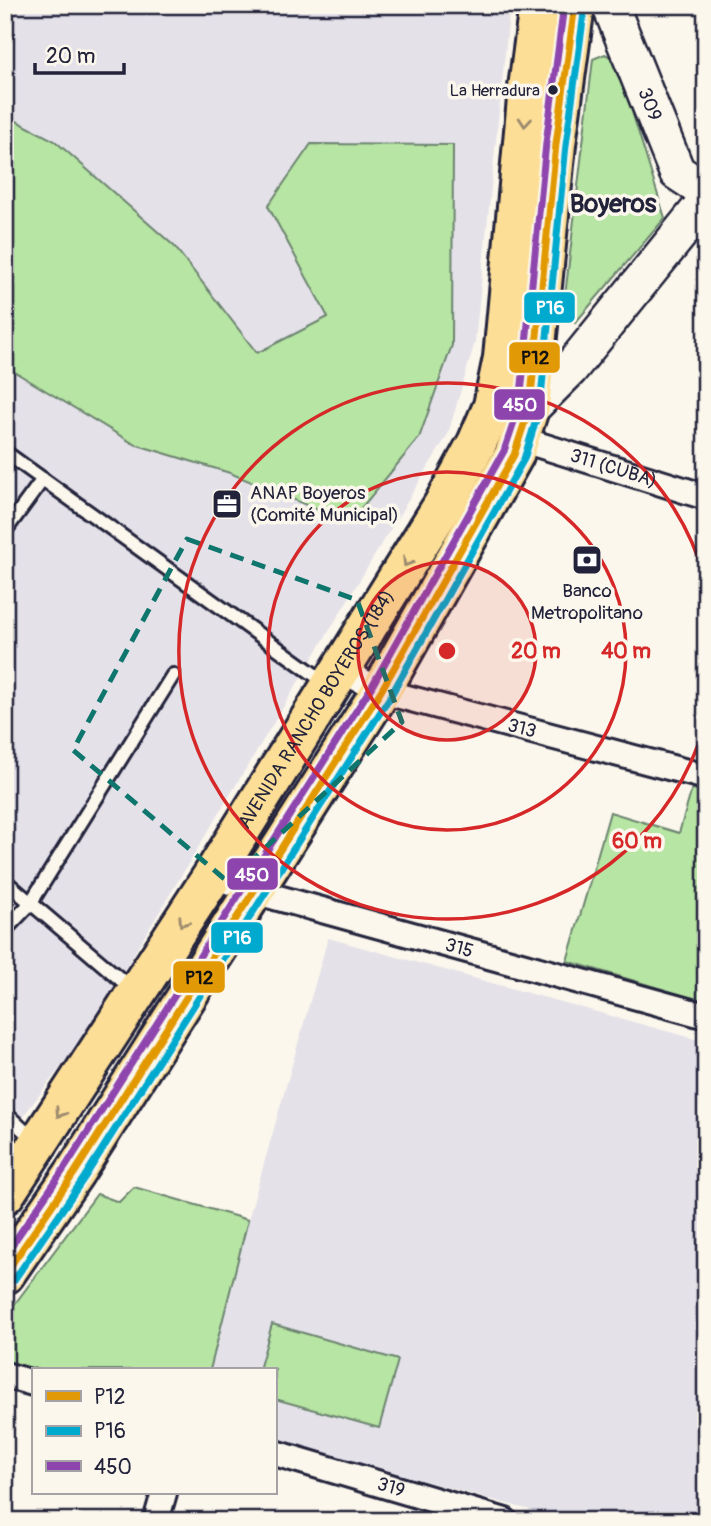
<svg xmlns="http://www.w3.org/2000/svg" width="711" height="1526" font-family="Pangolin,sans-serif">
	<rect width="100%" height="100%" fill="#fbf7ec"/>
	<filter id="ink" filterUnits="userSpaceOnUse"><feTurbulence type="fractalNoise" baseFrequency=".0143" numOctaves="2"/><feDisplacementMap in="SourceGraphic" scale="14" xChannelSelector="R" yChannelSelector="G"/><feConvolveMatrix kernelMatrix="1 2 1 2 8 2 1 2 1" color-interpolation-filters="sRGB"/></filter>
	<g filter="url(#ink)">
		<!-- built -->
		<path fill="#e4e1e9" d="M5,5H510L475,342L448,434L85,1035L5,1140Z
			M328,938L706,1042V1521H570L275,1440V1370H210L248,1220Z"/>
		<!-- green -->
		<path fill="#b7e5a3" stroke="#6c846f" stroke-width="2" d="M605,54L616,60L665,218L575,323L563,313L593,59Z
			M5,115L55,141L174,246L257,353L328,317L268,206L311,144L453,145L452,345L419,438L349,523L230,473L134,444L5,366Z
			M692,789L706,792V1002L567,961L610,812L679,833Z
			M134,1187L248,1220L210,1370H33V1372L5,1365V1317L97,1194L119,1202Z
			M272,1324L398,1360L379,1428L275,1399V1370H259Z"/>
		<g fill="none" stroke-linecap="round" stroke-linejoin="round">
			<!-- service casing -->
			<g stroke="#22223b" stroke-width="18">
				<path id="service" d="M5,452L326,683
					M5,531L43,479
					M5,881L133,990
					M5,930L30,904L173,675
					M5,1113L34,1140"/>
			</g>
			<!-- minor casing -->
			<g stroke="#22223b" stroke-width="30">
				<g id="minor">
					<path id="s1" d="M520,439L706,497"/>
					<path id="s2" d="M341,670L381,691L706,777"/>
					<path id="s3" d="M213,875L253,891L706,1016"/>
					<path d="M5,1375L33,1383"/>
					<path id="s4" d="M275,1453L505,1521"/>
					<path d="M156,1521L164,1493"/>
				</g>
			</g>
			<!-- secondary casing -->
			<g stroke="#22223b" stroke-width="40">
				<g id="secondary">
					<path id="s5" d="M610,5L677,172L706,191"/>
					<path d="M518,421L570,369L706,201"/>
				</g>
			</g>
			<!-- primary casing -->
			<g stroke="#22223b" stroke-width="44">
				<g id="primary">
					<path id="s6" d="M5,1194L213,875L443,505L477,443L493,406L503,358L528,88L539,5"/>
					<path d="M5,1274L75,1172L381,691L514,455L530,406L556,144L575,5"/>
				</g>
			</g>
			<!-- service -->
			<use href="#service" stroke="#fbf7ec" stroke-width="12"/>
			<!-- minor -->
			<use href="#minor" stroke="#fbf7ec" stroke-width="24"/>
			<!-- secondary -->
			<use href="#secondary" stroke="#fbf7ec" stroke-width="35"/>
			<!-- primary -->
			<use href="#primary" stroke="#fdde96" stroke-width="38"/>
			<!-- bus-1 casing -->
			<g stroke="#fbf7ec" stroke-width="12">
				<path id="bus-1" d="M5,1274L75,1172L381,691L514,455L530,406L556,144L575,5"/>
			</g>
			<!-- bus-2 casing -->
			<g stroke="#fbf7ec" stroke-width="12">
				<path id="bus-2" d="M14,1280L84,1178L390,697L524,459L540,407L566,145L585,6"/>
			</g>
			<!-- bus-3 casing -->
			<g stroke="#fbf7ec" stroke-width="12">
				<path id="bus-3" d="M5,1255L66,1166L372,686L504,451L520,404L546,143L564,5"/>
			</g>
			<!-- bus-1 -->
			<use href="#bus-1" stroke="#e29906" stroke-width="7"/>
			<!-- bus-2 -->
			<use href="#bus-2" stroke="#00a9ce" stroke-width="7"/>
			<!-- bus-3 -->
			<use href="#bus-3" stroke="#8e44ad" stroke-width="7"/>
		</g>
		<!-- one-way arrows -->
		<defs><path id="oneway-chevron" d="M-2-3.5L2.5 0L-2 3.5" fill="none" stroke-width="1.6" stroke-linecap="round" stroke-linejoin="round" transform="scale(1.75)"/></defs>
		<g stroke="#9a896d">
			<use href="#oneway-chevron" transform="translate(525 122) rotate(95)"/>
			<use href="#oneway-chevron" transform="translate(407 562) rotate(121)"/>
			<use href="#oneway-chevron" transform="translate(183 922) rotate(123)"/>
			<use href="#oneway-chevron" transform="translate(60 1113) rotate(123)"/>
		</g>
	</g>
	<!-- marked area -->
	<path fill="none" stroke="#0f766e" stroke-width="5" stroke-dasharray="14 9" stroke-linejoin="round" d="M187,539L357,600L402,722L228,882L73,750Z"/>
	<!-- distance rings -->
	<circle cx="447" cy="651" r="89" fill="#d62828" fill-opacity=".12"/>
	<g fill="none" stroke="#d62828" stroke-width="3.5">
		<circle cx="447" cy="651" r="89"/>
		<circle cx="447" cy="651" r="179"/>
		<path d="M705 723A268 268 0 1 1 705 579"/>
	</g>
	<!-- icons -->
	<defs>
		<g id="office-square" transform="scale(1.575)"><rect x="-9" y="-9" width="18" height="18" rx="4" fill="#22223b" stroke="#fbf7ec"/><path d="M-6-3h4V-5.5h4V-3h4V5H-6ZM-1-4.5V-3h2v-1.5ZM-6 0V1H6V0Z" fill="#fff"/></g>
		<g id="bank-square" transform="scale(1.575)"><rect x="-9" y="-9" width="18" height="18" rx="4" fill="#22223b" stroke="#fbf7ec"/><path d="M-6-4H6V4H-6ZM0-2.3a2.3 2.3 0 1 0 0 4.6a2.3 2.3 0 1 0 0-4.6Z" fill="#fff"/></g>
	</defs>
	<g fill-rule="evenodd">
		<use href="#office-square" x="227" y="504"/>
		<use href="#bank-square" x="587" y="560"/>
	</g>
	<!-- markers -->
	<circle fill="#22223b" stroke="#fbf7ec" stroke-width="2.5" cx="553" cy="90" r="6"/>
	<g text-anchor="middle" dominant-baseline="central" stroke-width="7" stroke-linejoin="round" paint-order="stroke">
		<!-- bus labels -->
		<g font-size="17" fill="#22223b" stroke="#fbf7ec" text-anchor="end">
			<text x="540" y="90">La Herradura</text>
		</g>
		<!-- street labels -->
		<g font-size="19" fill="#22223b" stroke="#fbf7ec">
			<text stroke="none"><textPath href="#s5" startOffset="107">309</textPath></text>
			<text stroke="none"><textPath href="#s1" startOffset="98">311 (CUBA)</textPath></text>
			<text stroke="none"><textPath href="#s6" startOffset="576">AVENIDA RANCHO BOYEROS (184)</textPath></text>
			<text stroke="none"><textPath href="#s2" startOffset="191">313</textPath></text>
			<text stroke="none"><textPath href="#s3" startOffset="257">315</textPath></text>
			<text stroke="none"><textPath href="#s4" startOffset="121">319</textPath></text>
		</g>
		<!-- poi labels -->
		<g font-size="19" fill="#22223b" stroke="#fbf7ec" text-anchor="start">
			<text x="250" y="493">ANAP Boyeros<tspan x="250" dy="22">(Comité Municipal)</tspan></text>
			<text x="587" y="591" text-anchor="middle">Banco<tspan x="587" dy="22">Metropolitano</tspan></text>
		</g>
		<!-- district labels -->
		<g font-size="26" font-weight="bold" fill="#22223b" stroke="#fbf7ec">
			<text x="613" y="204">Boyeros</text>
		</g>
	</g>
	<circle cx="447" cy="651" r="10" fill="#d62828" stroke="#fbf7ec" stroke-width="3.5"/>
	<g font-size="21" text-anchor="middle" font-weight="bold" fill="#d62828" stroke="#fbf7ec" stroke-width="7" stroke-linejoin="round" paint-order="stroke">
		<text x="536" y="658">20 m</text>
		<text x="626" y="658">40 m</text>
		<text x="637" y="848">60 m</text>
	</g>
	<g stroke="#fbf7ec" stroke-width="2.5">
		<rect x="523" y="291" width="53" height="33" rx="7" fill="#00a9ce"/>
		<rect x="508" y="341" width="53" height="33" rx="7" fill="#e29906"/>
		<rect x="493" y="388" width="53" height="33" rx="7" fill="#8e44ad"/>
		<rect x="226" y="857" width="53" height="34" rx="7" fill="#8e44ad"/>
		<rect x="210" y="921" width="54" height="33" rx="7" fill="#00a9ce"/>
		<rect x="172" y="960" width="54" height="34" rx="7" fill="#e29906"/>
	</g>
	<g font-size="19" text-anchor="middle" font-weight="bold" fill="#fff">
		<text x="550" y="314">P16</text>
		<text x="520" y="411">450</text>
		<text x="252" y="881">450</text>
		<text x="237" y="944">P16</text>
	</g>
	<g font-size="19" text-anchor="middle" font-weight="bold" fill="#111">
		<text x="535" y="364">P12</text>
		<text x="199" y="984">P12</text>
	</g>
	<!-- margin -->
	<rect width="711" height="1526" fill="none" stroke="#fbf7ec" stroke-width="28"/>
	<rect x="14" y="14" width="683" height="1498" fill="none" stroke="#22223b" stroke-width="2.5" filter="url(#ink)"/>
	<!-- legend -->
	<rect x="32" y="1368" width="245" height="126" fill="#fbf7ec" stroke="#a4a2a5" stroke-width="2"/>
	<rect x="46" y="1391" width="35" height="10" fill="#e29906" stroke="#a4a2a5" stroke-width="2"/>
	<text x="94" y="1404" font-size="21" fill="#22223b">P12</text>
	<rect x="46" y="1426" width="35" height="10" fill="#00a9ce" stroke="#a4a2a5" stroke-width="2"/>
	<text x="94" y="1438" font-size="21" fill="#22223b">P16</text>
	<rect x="46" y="1461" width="35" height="10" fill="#8e44ad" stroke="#a4a2a5" stroke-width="2"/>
	<text x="94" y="1474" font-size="21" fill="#22223b">450</text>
	<!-- scale -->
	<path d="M35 63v10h89v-10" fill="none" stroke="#22223b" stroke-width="3.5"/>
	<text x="46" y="63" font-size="21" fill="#22223b" stroke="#fbf7ec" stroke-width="5" paint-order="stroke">20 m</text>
</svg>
